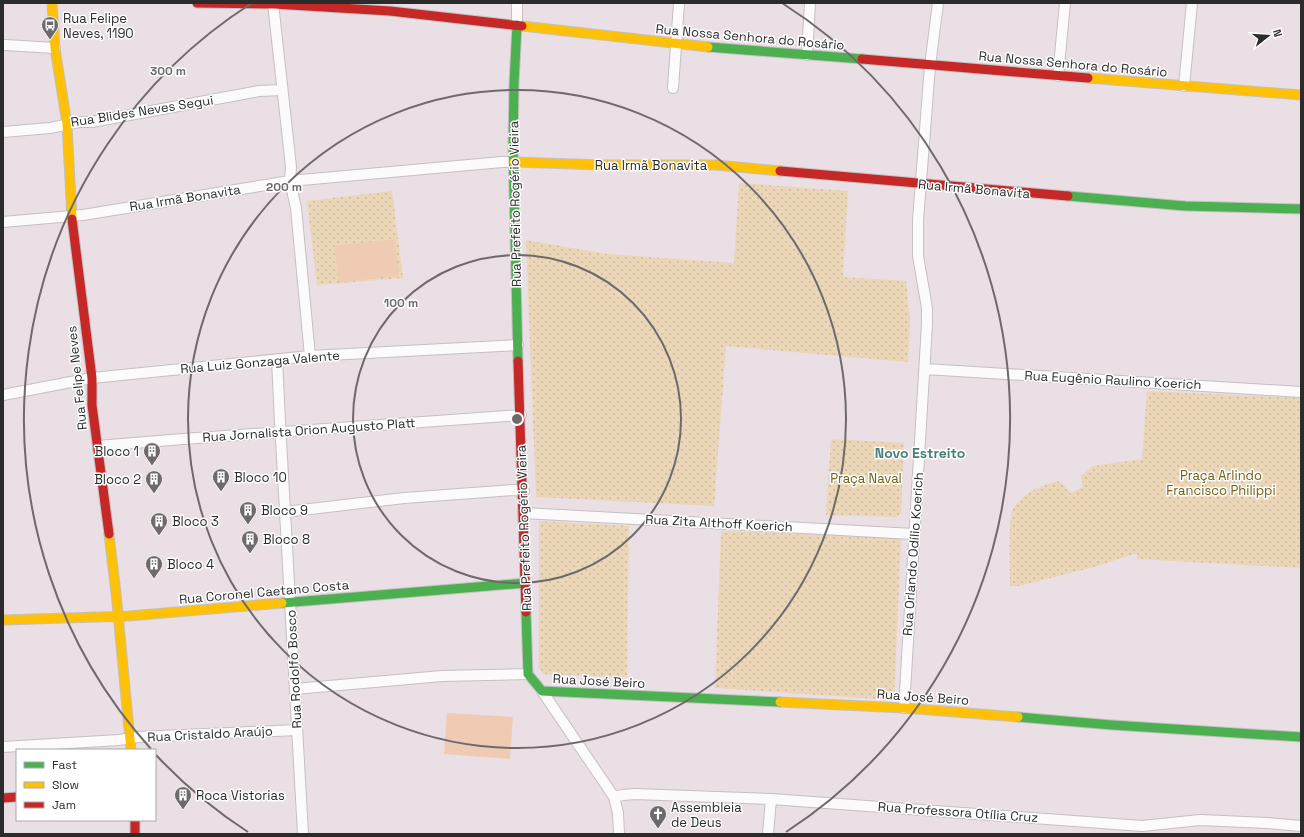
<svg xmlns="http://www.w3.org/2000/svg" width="1304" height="837" font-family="'Space Grotesk',sans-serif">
	<defs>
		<pattern id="grass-dots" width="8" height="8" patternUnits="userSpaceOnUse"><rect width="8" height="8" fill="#ebd6b7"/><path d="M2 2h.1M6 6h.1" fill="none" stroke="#cab89e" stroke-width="1.8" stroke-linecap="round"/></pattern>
	</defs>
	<rect width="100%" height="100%" fill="#eadfe4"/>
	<!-- grass -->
	<path fill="url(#grass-dots)" d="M739,183L848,191L843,277L906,281L910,321L908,362L726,346L714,506L536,497L526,240L607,254L734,263Z
		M392,191L403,278L317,285L307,201Z
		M1147,391L1301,398V568L1137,559V554H1134L1094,567L1019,586H1010C1010,572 1008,517 1013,509C1021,493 1043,485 1059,481L1071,493L1083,487L1081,476L1093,466L1142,459Z
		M831,439L904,443L901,513L896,517L826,515Z
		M539,521L629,526L627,677L557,675L544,674L539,668Z
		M721,531L901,538L894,700L715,688Z"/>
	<!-- pitch -->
	<path fill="#efcbb4" d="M395,239L399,275L339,283L334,246Z
		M447,713L513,717L510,759L444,754Z"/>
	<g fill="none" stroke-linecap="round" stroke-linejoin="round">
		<!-- street casing -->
		<g stroke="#c3c1c2" stroke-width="12">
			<path id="street" d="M273,3L291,167L290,181L296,208L310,356
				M517,25V3
				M5,45L55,48
				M807,55L810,3
				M1058,76L1065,3
				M1184,86L1192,3
				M673,88L679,3
				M3,132L50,128L79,122H92L259,91L282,90
				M3,222L83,215L290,181L502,162H514
				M277,360L280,422L303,834
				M925,369L1301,392
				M3,395L92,378L310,356L518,345
				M98,446L183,439L521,415
				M285,512L404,498L512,490L524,491
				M523,513L914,534
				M295,689L442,676L528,674
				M542,691L614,797L618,813L619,834
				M904,708L927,324V308L918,256V220L930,66L938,3
				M3,747L119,740L138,737L297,730
				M614,797L623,795L635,794L771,799L1142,826L1200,820L1267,823L1301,826
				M768,834L771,799"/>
		</g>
		<!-- fast casing -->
		<g stroke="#c3c1c2" stroke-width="11">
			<path id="fast" d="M517,25L514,84L513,149L518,361
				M708,47L862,59
				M1068,196L1185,206L1301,209
				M282,603L526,583
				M526,612L528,674L542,691L780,702
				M1018,717L1112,725L1301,737"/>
		</g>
		<!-- slow casing -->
		<g stroke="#c3c1c2" stroke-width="11">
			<path id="slow" d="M52,3L55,48L67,124L72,219
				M522,26L708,47
				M1088,78L1301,95
				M514,162L602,165H716L780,171
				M109,534L116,593L131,750
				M3,620L129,616L282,603
				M780,702L904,708L1018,717"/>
		</g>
		<!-- jam casing -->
		<g stroke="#c3c1c2" stroke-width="11">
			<path id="jam" d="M197,3L274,4L390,11L522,26
				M862,59L1088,78
				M780,171L1068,196
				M72,219L92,378V405L109,534
				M518,361L526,612
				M3,798L17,797
				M135,820V834"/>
		</g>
		<!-- street -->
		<use href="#street" stroke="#fcfafb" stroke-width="10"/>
		<!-- fast -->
		<use href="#fast" stroke="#4caf50" stroke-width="9"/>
		<!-- slow -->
		<use href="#slow" stroke="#ffc107" stroke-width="9"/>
		<!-- jam -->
		<use href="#jam" stroke="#c62828" stroke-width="9"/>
	</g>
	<!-- distance rings -->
	<g fill="none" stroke="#6e6a6c" stroke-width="2">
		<circle cx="517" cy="419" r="164"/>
		<circle cx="517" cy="419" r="329"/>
		<path d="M248 832A493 493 0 0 1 156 755M151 749A493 493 0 0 1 252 3M782 3A493 493 0 0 1 786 832"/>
	</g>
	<!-- icons -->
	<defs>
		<g id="bus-pin" transform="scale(0.9)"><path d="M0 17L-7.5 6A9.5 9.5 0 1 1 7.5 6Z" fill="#6e6a6c" stroke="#fff"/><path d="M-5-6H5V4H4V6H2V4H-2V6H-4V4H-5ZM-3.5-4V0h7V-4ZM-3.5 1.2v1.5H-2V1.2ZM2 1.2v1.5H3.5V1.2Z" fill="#fff"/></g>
		<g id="building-pin" transform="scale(0.9)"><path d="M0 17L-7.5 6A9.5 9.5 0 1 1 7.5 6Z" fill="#6e6a6c" stroke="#fff"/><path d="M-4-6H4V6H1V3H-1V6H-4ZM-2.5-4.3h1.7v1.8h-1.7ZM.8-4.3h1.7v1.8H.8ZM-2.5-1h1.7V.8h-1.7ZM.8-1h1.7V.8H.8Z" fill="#fff"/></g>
		<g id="church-pin" transform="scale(0.9)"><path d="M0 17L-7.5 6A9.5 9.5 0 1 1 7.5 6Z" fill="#6e6a6c" stroke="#fff"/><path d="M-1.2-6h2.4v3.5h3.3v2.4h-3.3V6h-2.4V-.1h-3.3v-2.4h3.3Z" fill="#fff"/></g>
	</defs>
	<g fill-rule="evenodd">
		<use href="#bus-pin" x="50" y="25"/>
		<use href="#building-pin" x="152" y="451"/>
		<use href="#building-pin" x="221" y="477"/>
		<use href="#building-pin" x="154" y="479"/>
		<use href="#building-pin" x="248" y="510"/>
		<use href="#building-pin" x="159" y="521"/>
		<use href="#building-pin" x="250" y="539"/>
		<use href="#building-pin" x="154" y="564"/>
		<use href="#building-pin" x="183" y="795"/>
		<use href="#church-pin" x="658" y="814"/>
	</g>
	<g text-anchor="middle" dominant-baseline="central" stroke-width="3" stroke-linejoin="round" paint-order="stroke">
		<!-- poi labels -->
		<g font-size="13" fill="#2b2b2b" stroke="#fff" text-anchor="start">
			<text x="63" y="18">Rua Felipe<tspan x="63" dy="15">Neves, 1190</tspan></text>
			<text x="139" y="451" text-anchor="end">Bloco 1</text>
			<text x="234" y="477">Bloco 10</text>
			<text x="141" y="479" text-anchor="end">Bloco 2</text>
			<text x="261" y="510">Bloco 9</text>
			<text x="172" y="521">Bloco 3</text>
			<text x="263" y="539">Bloco 8</text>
			<text x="167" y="564">Bloco 4</text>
			<text x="196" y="795">Roca Vistorias</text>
			<text x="671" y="807">Assembleia<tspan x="671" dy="15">de Deus</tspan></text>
		</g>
		<!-- street labels -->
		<g font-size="13" fill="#2b2b2b" stroke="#fff">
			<text transform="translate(750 37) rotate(5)">Rua Nossa Senhora do Rosário</text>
			<text transform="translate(1073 64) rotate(5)">Rua Nossa Senhora do Rosário</text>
			<text transform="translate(142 111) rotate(-9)">Rua Blides Neves Segui</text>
			<text x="651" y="165">Rua Irmã Bonavita</text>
			<text transform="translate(974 189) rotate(5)">Rua Irmã Bonavita</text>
			<text transform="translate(185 198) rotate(-9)">Rua Irmã Bonavita</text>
			<text transform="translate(515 204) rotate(-91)">Rua Prefeito Rogério Vieira</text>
			<text transform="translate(260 362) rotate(-5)">Rua Luiz Gonzaga Valente</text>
			<text transform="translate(77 378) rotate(-96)">Rua Felipe Neves</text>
			<text transform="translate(1113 380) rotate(3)">Rua Eugênio Raulino Koerich</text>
			<text transform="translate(309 430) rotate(-4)">Rua Jornalista Orion Augusto Platt</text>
			<text transform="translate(719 523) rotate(3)">Rua Zita Althoff Koerich</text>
			<text transform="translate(524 528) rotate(-92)">Rua Prefeito Rogério Vieira</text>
			<text transform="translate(913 554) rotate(-86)">Rua Orlando Odílio Koerich</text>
			<text transform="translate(264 592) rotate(-5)">Rua Coronel Caetano Costa</text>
			<text transform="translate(294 669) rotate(-93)">Rua Rodolfo Bosco</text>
			<text transform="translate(599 681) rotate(3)">Rua José Beiro</text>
			<text transform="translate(923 697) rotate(4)">Rua José Beiro</text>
			<text transform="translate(210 734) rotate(-3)">Rua Cristaldo Araújo</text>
			<text transform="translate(958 812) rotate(4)">Rua Professora Otília Cruz</text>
		</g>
		<!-- park labels -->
		<g font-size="13" fill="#706012" stroke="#fff">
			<text x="1221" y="475">Praça Arlindo<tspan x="1221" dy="15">Francisco Philippi</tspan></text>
			<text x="866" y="478">Praça Naval</text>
		</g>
		<!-- neighbourhood labels -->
		<g font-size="14" font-weight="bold" fill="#468078" stroke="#fff">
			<text x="920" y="453">Novo Estreito</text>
		</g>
	</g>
	<circle cx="517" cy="419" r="6" fill="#6e6a6c" stroke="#fff" stroke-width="2"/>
	<g font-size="12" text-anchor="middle" font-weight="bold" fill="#6e6a6c" stroke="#fff" stroke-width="3" stroke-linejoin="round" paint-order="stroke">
		<text x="168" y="75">300 m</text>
		<text x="284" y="191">200 m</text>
		<text x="401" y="307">100 m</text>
	</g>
	<!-- border -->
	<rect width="1304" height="837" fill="none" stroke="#2b2b2b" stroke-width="8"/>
	<!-- legend -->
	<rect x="16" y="749" width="140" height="72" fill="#ffffff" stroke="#aaaaaa"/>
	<rect x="24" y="762" width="20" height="6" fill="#4caf50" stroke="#aaaaaa"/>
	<text x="52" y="769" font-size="12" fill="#2b2b2b">Fast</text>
	<rect x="24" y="782" width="20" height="6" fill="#ffc107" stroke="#aaaaaa"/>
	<text x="52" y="789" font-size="12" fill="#2b2b2b">Slow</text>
	<rect x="24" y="802" width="20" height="6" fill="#c62828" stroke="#aaaaaa"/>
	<text x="52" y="809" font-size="12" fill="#2b2b2b">Jam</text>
	<!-- north arrow -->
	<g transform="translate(1268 36) rotate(73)" stroke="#ffffff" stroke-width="3" paint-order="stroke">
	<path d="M0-3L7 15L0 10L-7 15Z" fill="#2b2b2b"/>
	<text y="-6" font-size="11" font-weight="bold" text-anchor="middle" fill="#2b2b2b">N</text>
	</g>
</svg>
